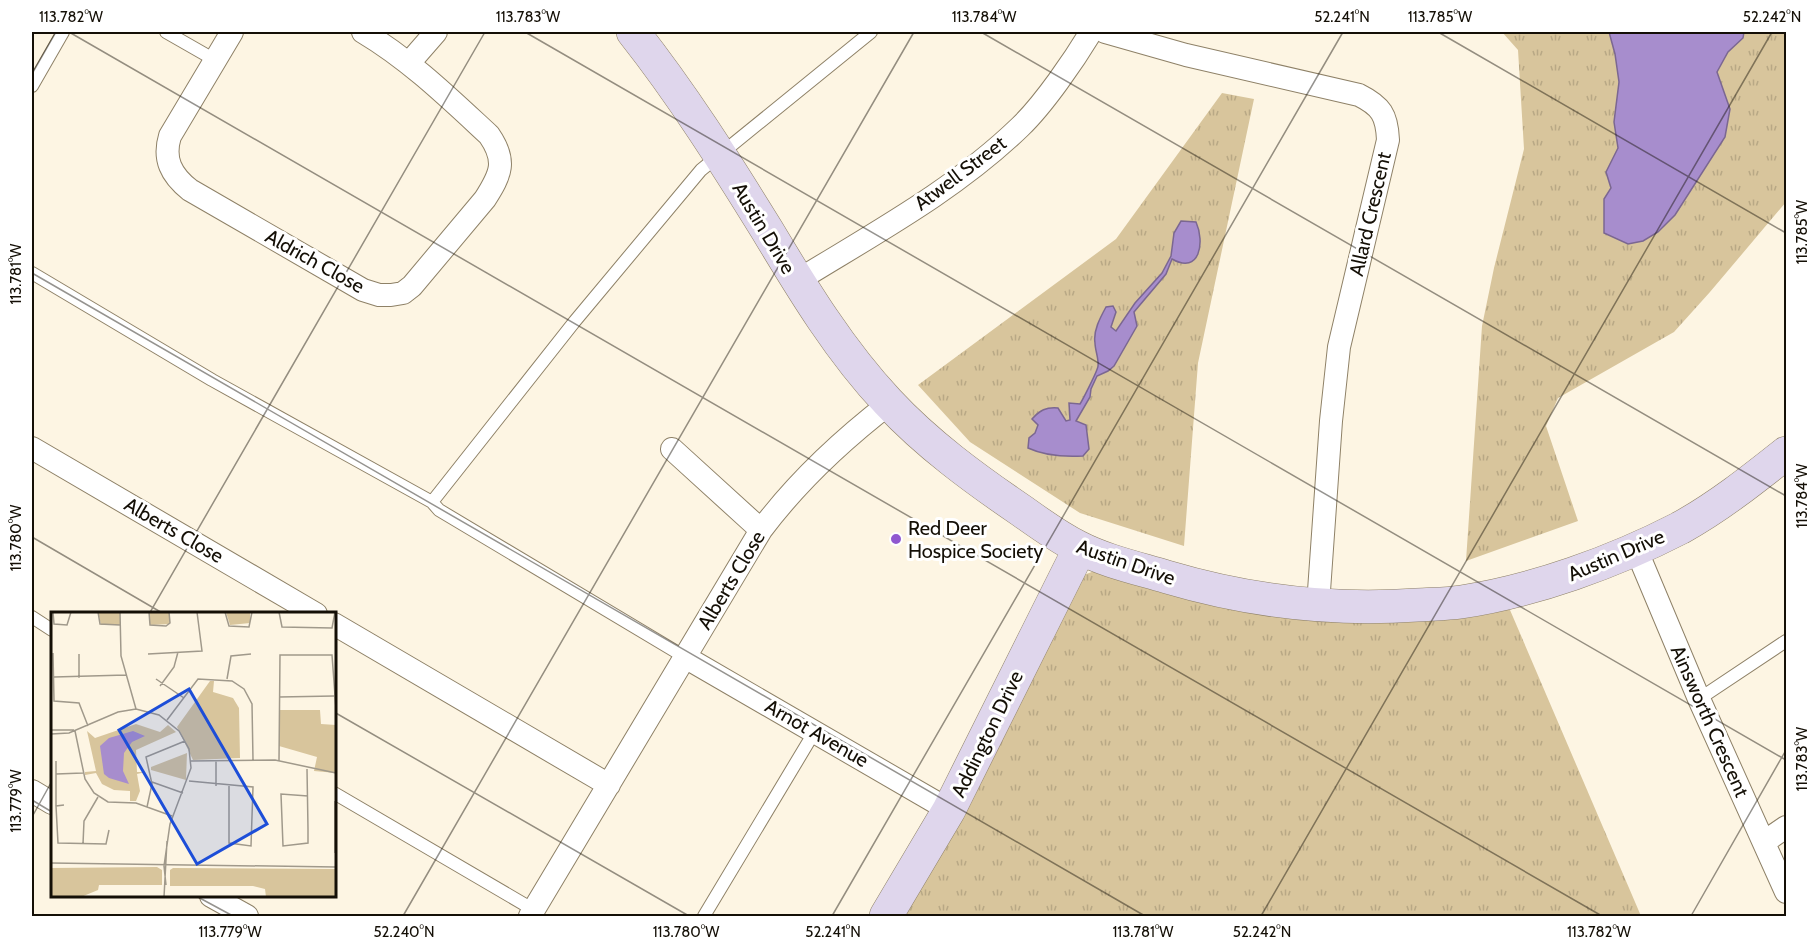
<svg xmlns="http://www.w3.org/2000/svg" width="1818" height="948" font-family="Cabin,sans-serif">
	<defs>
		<pattern id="park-tufts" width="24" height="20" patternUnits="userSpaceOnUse" patternTransform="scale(1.5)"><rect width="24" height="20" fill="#d8c59c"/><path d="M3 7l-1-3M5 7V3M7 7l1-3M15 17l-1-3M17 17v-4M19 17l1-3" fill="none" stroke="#b8a885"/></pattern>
	</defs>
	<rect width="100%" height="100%" fill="#fdf5e3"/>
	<!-- park -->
	<path fill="url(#park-tufts)" d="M1502,32H1786V202L1710,292L1674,332L1558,398L1546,426L1578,521L1466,561L1482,326L1494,268L1524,149L1518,50Z
		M1222,93L1254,99L1198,363L1184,546L1080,513L970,442L918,385L1116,239Z
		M1097,570L1414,604L1510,610L1641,916H905L946,841L1081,576Z"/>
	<!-- water -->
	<path fill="#a78dcd" stroke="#7b6791" stroke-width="1.5" d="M1609,32H1744L1743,38L1728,52L1717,72L1730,109L1725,137L1675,215L1658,232L1643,241L1628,244L1604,233V199L1611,188L1606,172L1618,148L1614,122L1619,82L1615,54Z
		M1181,221L1196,222C1205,242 1200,275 1172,259L1166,274L1134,312L1137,326L1114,366L1108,371L1097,376L1091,389L1090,397L1076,421L1086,425L1089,449L1083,456C1065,457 1043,455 1028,448L1029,438L1035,433L1038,425L1032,419C1040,410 1046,407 1058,408L1066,421L1070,420L1069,403L1080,404C1082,401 1098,370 1098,366C1099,359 1095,350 1095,343C1093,331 1100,318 1106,307L1113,306L1116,312L1111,327L1116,331L1135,303L1162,273L1171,256L1174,233Z"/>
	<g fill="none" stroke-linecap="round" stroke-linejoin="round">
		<!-- lane casing -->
		<g stroke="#8e8167" stroke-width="14">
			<path id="lane" d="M166,32L215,60
				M32,86L63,32
				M32,273L212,380L432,502L439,510L685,657
				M432,502L575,321L701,170L871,32
				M32,617L52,630
				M1699,699L1786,641
				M334,793L534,910
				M704,916L815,731"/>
		</g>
		<!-- street casing -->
		<g stroke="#8e8167" stroke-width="24">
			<path id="street" d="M232,32L170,136C163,159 171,175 190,190L363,290L379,295H391L403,293L412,286L485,199C501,174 507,161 489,135C449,98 410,60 363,32
				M1105,32L1186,55L1359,95C1381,106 1387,115 1388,140L1339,347L1331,421L1318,605
				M409,63L436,32
				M797,281C873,234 955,190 1020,127C1044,104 1074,60 1091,32
				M32,448L316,614
				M672,449L761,530
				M1636,549L1699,699L1786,892
				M334,624L609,785
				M685,657L949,810
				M32,791L52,803
				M1764,842L1786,827
				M211,896L247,916
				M530,916L761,530C797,482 842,440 890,403"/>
		</g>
		<!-- secondary casing -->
		<g stroke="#8e8167" stroke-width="34">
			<path id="secondary" d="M633,32C682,94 725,162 767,230C803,290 840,351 888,402C927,444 975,479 1022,511C1040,524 1058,537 1078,547C1105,561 1137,568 1167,577C1248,601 1333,611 1417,605C1432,604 1447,604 1461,602C1534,591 1614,562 1680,528C1718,507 1752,480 1786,453
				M886,916L949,810L1080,548"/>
		</g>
		<!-- lane -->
		<use href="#lane" stroke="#fff" stroke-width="12"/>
		<!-- street -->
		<use href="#street" stroke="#fff" stroke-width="22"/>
		<!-- secondary -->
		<use href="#secondary" stroke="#dfd6ec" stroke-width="33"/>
	</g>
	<!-- ticks -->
	<path fill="none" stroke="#140f06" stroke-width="1.5" stroke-opacity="0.45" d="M69,32L1602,916M525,32L1786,760M981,32L1786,496M1438,32L1786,233M32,74L56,32M32,273L1145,916M32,537L164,614M149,614L485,32M334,712L689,916M32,800L52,812M32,817L52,781M196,896L233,916M403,916L914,32M832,916L1343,32M1261,916L1772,32M1691,916L1786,750"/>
	<!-- markers -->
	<circle fill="#9058d0" stroke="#fff" stroke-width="2" cx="896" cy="539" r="6"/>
	<g text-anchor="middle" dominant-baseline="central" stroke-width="6" stroke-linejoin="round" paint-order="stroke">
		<!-- street labels -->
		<g font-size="20" fill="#140f06" stroke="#fff">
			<text transform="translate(960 173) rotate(-37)">Atwell Street</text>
			<text transform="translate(1370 214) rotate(-77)">Allard Crescent</text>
			<text transform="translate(764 228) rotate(59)">Austin Drive</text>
			<text transform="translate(315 261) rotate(29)">Aldrich Close</text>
			<text transform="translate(174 530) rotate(30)">Alberts Close</text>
			<text transform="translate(1616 555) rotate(-23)">Austin Drive</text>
			<text transform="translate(1126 562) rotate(19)">Austin Drive</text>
			<text transform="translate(731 580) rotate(-59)">Alberts Close</text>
			<text transform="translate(1710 721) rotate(66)">Ainsworth Crescent</text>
			<text transform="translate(817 733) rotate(30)">Arnot Avenue</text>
			<text transform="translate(987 734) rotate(-64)">Addington Drive</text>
		</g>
		<!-- poi labels -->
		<g font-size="20" fill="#140f06" stroke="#fff" text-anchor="start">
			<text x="908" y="528">Red Deer<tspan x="908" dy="23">Hospice Society</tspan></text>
		</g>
	</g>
	<!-- overview -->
	<g transform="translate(51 612)">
		<rect width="285" height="285" fill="#fdf5e3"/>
		<path d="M47,0H69V13H50ZM98,0H118L119,12L99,13ZM175,0H199V11L179,13ZM159,69H163L162,80L182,86L188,96L189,146L142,148L126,115ZM228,98H269L270,112L285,113V161L263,159L266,145L228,134ZM85,112L109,120L117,113L125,120L85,138L86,160H95L86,162L89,179L85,189H79V179L63,178L51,172L45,161L34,163V160L45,159L36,119L44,126ZM136,141L135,168L100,158V155ZM106,255L111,258V273H48L47,278L30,285H0V256ZM122,256L285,257V285H215L214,277L202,274H119V258Z" fill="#d8c59c"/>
		<path d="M82,119L94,124L81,130L73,141L72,159L78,172L58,166L53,162L49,134L58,126Z" fill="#a78dcd"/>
		<path fill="none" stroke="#a0998b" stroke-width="1.5" d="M2,0L3,12L16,13L20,0M47,0L49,12L69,13M69,0L70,44L85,97M98,0L99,13L115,14L119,11L118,0M174,0L178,14L198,15L201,0M228,0L231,15L281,16L284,0M2,41L3,89L28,91L37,114M28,42V66M97,42L151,39L146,0M3,65L75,63M105,67L133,86M176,67L180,44L200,42M109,74L123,55L127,40M228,85L283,84M116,108L147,67L181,69L193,77L201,92L202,148M0,118H23M24,119L34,167L43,181L57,190L85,191L121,204M0,122L18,121L67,100L85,97L108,103L128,119L138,137L140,156L119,212L113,254L115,273M165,148V174M140,149L224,148L285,161M228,149L229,43H281L285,97M256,157L257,217V231L232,234L230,182L257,184M5,162L32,161M138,169L202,175L200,234L178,231V174M101,170L132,181M284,189V241M13,193L5,194L7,231L55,232L58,218M5,194V149M96,195L101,172L95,145L134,129M32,232L33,209L47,185M0,251L285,255M113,285L116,229"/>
		<path fill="#1d4ed8" fill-opacity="0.15" stroke="#1d4ed8" stroke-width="3" d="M138,77L216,212L146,252L68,118Z"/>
		<rect width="285" height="285" fill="none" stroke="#140f06" stroke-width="3"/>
	</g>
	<!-- border -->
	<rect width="1818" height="948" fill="none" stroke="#ffffff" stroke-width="66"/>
	<rect x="33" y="33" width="1752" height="882" fill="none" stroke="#140f06" stroke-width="2"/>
	<g font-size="15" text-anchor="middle" fill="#140f06">
		<text x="71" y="22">113.782°W</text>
		<text x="528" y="22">113.783°W</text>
		<text x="984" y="22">113.784°W</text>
		<text x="1342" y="22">52.241°N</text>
		<text x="1440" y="22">113.785°W</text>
		<text x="1772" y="22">52.242°N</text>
		<text transform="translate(1802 232) rotate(-90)" y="5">113.785°W</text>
		<text transform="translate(16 274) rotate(-90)" y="5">113.781°W</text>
		<text transform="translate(1802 496) rotate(-90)" y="5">113.784°W</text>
		<text transform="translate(16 538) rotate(-90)" y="5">113.780°W</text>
		<text transform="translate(1802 759) rotate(-90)" y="5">113.783°W</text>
		<text transform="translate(16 801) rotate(-90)" y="5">113.779°W</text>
		<text x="230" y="937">113.779°W</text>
		<text x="404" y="937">52.240°N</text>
		<text x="686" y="937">113.780°W</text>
		<text x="833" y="937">52.241°N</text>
		<text x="1143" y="937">113.781°W</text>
		<text x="1262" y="937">52.242°N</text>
		<text x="1599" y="937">113.782°W</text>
	</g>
</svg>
